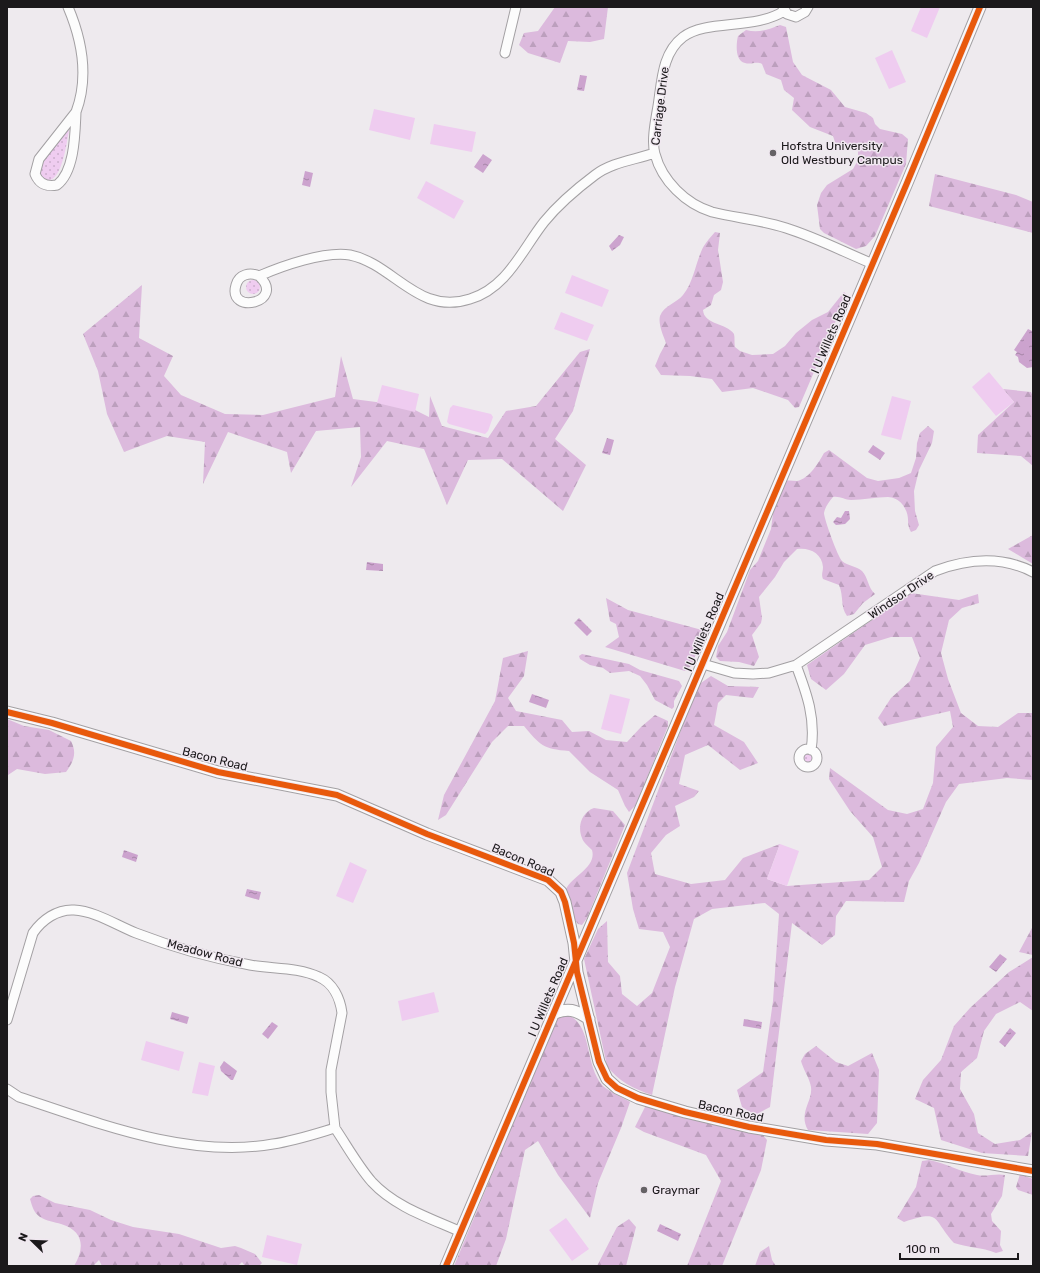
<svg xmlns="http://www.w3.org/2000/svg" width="1040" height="1273" font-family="Rubik,sans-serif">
	<defs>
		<pattern id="grass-dots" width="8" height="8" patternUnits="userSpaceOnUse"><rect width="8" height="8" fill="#efccf0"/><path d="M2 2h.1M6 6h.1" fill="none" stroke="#ccafcd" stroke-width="1.8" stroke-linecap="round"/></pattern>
		<pattern id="forest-firs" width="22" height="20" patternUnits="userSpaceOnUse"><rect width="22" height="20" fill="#dcbadd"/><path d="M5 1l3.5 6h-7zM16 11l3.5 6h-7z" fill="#bc9fbd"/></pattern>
		<pattern id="water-ripples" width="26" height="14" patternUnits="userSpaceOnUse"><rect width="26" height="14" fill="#cca3ce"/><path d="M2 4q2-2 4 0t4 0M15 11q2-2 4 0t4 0" fill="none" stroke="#a584a6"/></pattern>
	</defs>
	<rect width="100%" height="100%" fill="#eeeaee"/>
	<!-- grass -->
	<path fill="url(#grass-dots)" d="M68,129L69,131C66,144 63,178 48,181C25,171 59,140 68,129Z
		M246 287a7 7 0 1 1 14 0a7 7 0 1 1-14 0Z
		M802 759a6 6 0 1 1 12 0a6 6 0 1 1-12 0Z"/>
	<!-- forest -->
	<path fill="url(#forest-firs)" d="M555,7H608L604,39L590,42L568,41L560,63L528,53L519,45L524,33L538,31Z
		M780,25L786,27L793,62L802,75L831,90L845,107L866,113L873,118L875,124L880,129L902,134L908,139L906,164L875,236L866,246L856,249L824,233L820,229L817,205L821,193L827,185L853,169L858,160V151L854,146L844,148L836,145L833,136L810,127L792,110L794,98L784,90L781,80L766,74L762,64C756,61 751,65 745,63C735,61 736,44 738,36L746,30C758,33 768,30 780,25Z
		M935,174L1016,195L1033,202V233L929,206Z
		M715,232L720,233L718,250L723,282L721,290L714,295L711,305L703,310C704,325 727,323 734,334C735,338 734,342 735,347L740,351L752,355L773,354L785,346L796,333L812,320L828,312L844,292L847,295L799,407L795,408L788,400L753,388L722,392L712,379L690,376L661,375L655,366L660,354L666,343C663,335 658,324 660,316C664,305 677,303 683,295C693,283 695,266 701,252C704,244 710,238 715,232Z
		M142,285L139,338L173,356L164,376L181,395L225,414L263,415L335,397L341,356L353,399L407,406L429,417L430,396L442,426L488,438L506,411L536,406L580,352L590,349L573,411L555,439L586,465L563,511L502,459L468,460L447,505L424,449L387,441L351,487L361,457L360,427L316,431L291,473L287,452L228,432L203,484L205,442L167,436L124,452L107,414L98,371L83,334Z
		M1003,389L1031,392L1033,397V466L1021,456L977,453L978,435L1014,402Z
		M928,426L934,431L932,443L919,470L914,491L915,511L919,525L916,530L911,532C905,522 912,517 902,504C899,500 893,497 888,497C876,497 863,500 851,500C845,500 840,496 833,497C829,502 825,507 824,513C824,519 838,557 842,561C848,566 856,566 862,571C868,577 868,588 875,594L863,603L854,614L847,616C840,606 844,597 839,585L823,579C821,574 823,572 823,567C822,553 809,547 797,549L784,562L775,577L759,597L762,618L761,623L752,635L759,657L754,666L739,662L720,661L716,657L718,646L727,632L750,570L758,561L762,551L771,529L774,506L785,481C790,480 793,481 797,481C809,479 819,462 824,453L829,450L867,478L878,481L899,478L911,473L916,458L917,443L920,433Z
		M1033,535V564L1008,549Z
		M911,593L959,600L978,594L979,603L962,608L949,620L941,653L948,679L961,713L978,726L998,727L1018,713H1033V780L1007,778L959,784L946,802L919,863L909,881L904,902L846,901L836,916L835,935L822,945L792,923L770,1107L755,1115L742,1107L737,1090L763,1072L773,1001L779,914L765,903L712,909L694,919L675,987L652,1095C634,1089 618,1081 607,1066L584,959L598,929L607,921L608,962L620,976L622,994L637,1006L652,993L670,947L663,932L639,929L633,909L627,873L698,685L711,676L728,686L759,687L753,698L726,695L718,703L714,725L744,742L758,763L740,770L708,745L685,755L679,784L699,791L694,797L675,806L680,826L666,835L651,853L655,874L691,884L725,880L743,858L780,844L767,879L787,886L869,880L882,867L873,837L850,811L829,779L830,768L888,810L907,814L923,809L933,783L936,747L953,727L950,711L884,726L878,718L891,698L910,681L920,658L912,637H891L865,645L844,674L826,690L811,679L807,665Z
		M606,598L628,610L702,630L704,632L703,637L691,666L685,671L605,647L619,637L616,624L610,621Z
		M528,651L524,676L508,698L516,711L562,720L572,732L589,731L606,740L627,742L641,727L655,715L668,721V726L636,805L629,812L625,806L618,790L590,772L569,751C543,749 540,745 524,726H508L492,742L446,815L438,820L444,795L495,701L503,658Z
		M582,654L629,664L640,670L679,681L682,686L674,701V707L672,709L655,700L647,685L640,676L629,671L610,673L603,668L590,665L580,659L579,656Z
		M7,719L24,726L49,730L71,741C77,753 74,761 66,772L45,774L17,769L8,775L7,778Z
		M594,808L613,811L625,825L587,918L582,925L578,924L573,918L566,889C572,876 597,867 592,850C588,846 583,842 582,838C577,826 582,812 594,808Z
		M1033,926V955L1019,952Z
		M1033,957V1011L1020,1002L996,1014L984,1031L977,1058L961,1072L960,1089L974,1114L978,1133L995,1144L1020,1140L1032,1132L1028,1156L982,1153L941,1140L934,1108L915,1099L923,1080L941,1060L954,1026L970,1008L1009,972Z
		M564,1014C594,1021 583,1064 603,1086C610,1092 622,1097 630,1102L621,1128L598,1183L590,1218L558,1175L538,1141L525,1150L506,1239L496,1266H454L556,1020Z
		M816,1046L836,1062L848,1066L872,1053L879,1070L877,1123L868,1134L808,1130C798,1113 813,1101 811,1087C810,1079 803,1069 801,1061L805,1054Z
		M646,1105L735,1130L762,1134L767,1140L761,1170L722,1266H687L721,1181L706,1155L644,1132L635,1127Z
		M929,1160C946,1163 960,1172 977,1175C986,1177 996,1173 1005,1175L1002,1196L991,1214L992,1221L1001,1231L1000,1245L1003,1251L996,1253C981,1247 969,1248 954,1243C932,1219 942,1209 904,1222L897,1218L916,1187L922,1161Z
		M1020,1174L1033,1179V1195L1018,1190L1016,1187Z
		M39,1195L55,1203L90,1210L111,1220L133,1227L179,1234L221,1248L235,1246L241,1248L255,1254L262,1263L259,1266H245L242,1262L238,1266H102L99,1260L93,1266H74C85,1248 84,1231 61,1224C55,1222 46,1221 40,1217C34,1213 32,1206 30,1199L33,1196Z
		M629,1219L636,1227L626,1266H597L617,1227Z
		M769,1246L772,1260L776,1266H755L760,1252Z"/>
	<!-- park -->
	<path fill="#efccf0" d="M921,7H940L927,38L911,31Z
		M892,50L906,82L889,89L875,58Z
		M374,109L415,118L410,140L369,130Z
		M434,124L476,132L472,152L430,144Z
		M426,181L464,201L454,219L417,198Z
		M572,275L609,290L602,307L565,293Z
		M561,312L594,325L587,341L554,329Z
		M989,372L1014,402L996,416L972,387Z
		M382,385L419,394L415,412L377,403Z
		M892,396L911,401L901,440L881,435Z
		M453,405L491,414L493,417L488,431L485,434L449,424L447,422L450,408Z
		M610,694L630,699L621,734L601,729Z
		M780,844L799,851L787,886L767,879Z
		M350,862L367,870L353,903L336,896Z
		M434,992L439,1012L402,1021L398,1001Z
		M146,1041L184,1052L179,1071L141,1060Z
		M199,1062L215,1066L208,1096L192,1093Z
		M566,1218L589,1249L572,1261L549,1230Z
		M267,1235L302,1244L297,1265L262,1257Z"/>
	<!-- water -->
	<path fill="url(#water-ripples)" d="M580,75L587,76L584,91L577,90Z
		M483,154L492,160L483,173L474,167Z
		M305,171L313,173L310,187L302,185Z
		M619,235L624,237L620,245L612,251L609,246Z
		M1028,329L1032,331L1033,329V367L1027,368L1019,362L1018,357L1015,355L1017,352L1014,350Z
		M607,438L614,440L610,455L602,453Z
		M873,445L885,453L880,460L868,452Z
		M845,511H849L850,519L845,524L836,525L833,522L837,517L841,518Z
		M367,562L383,564V571L366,570Z
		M579,618L592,631L587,636L574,623Z
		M532,694L549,700L546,708L529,702Z
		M124,850L138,855L136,862L122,857Z
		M247,889L261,892L259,900L245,896Z
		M1000,954L1007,959L996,972L989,967Z
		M172,1012L189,1017L187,1024L170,1019Z
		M744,1019L762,1022L761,1029L743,1026Z
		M272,1022L278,1026L268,1039L262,1034Z
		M1010,1028L1016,1033L1005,1047L999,1042Z
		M224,1061L237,1071L233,1080H231L221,1071L220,1067Z
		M660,1224L681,1234L678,1241L657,1231Z"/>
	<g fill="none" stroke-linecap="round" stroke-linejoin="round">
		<!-- minor casing -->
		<g stroke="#a3a0a3" stroke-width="11">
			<path id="minor" d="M68,7C82,40 89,77 76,112
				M783,7L787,14L796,17L805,12L808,7
				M784,11C755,30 706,19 683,37C662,53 662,81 658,106C656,118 651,141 655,154C662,181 686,204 712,212C736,218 762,220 786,228C815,237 844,252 873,264
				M505,53L516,7
				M76,112C75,133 75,171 57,185C47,187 39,184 35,174L39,159Z
				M259,276C287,302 227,316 236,285C239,274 250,272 259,276C282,266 324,251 350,255C394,264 418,316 470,299C507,288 522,250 544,222C557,206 579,187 595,175C612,162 635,160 654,153
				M703,664L734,673L753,674L769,673L796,665L935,571C967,559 1002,556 1033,572
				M796,665C807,694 816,719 811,750
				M799 758a9 9 0 1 1 18 0a9 9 0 1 1-18 0Z
				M7,1020L33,933C42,920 57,909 74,910C95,911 116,925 136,933C172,947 212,958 250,965C272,969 298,967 319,977C333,983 340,998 342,1013L331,1070V1092L335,1128C315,1134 294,1141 273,1144C189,1159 98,1123 19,1097L7,1089
				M335,1128C347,1146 358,1166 372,1182C395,1207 430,1218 461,1232"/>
		</g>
		<!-- tertiary casing -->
		<g stroke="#a3a0a3" stroke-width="13">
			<path id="tertiary" d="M7,712L52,723L218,772L337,795L427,834L548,880L561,892L565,902L574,943L577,972L599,1062L607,1079L617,1088L638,1098L685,1112L749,1127L826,1140L877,1144L1033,1171
				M553,1014C568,1007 576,1010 589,1019
				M446,1266L907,183L980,7"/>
		</g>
		<!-- minor -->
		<use href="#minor" stroke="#fcfcfc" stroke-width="9"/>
		<!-- tertiary -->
		<use href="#tertiary" stroke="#fcfcfc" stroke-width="11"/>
		<!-- cycleway casing -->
		<g stroke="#f0e8f0" stroke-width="8">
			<path id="cycleway" d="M7,712L52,723L218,772L337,795L427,834L548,880L561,892L565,902L574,943L577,972L599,1062L607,1079L617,1088L638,1098L685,1112L749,1127L826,1140L877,1144L1033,1171
				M446,1266L907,183L980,7"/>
		</g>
		<!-- cycleway -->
		<use href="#cycleway" stroke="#e8590c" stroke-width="6"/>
	</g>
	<!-- markers -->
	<g fill="#656265" stroke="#f0e8f0" stroke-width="1.5">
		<circle cx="773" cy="153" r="4"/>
		<circle cx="644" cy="1190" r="4"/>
	</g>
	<g text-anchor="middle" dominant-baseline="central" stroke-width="3" stroke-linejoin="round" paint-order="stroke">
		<!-- street labels -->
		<g font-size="12" fill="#1b191b" stroke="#f0e8f0">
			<text transform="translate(660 106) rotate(-83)">Carriage Drive</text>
			<text transform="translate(831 334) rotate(-67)">I U Willets Road</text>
			<text transform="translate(901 595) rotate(-34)">Windsor Drive</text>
			<text transform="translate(704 632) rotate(-67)">I U Willets Road</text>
			<text transform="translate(215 759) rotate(14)">Bacon Road</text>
			<text transform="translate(523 860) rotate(23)">Bacon Road</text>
			<text transform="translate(205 953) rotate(15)">Meadow Road</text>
			<text transform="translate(548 997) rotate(-67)">I U Willets Road</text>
			<text transform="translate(731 1111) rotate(12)">Bacon Road</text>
		</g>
		<!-- poi labels -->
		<g font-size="12" fill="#1b191b" stroke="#f0e8f0" text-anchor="start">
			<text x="781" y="146">Hofstra University<tspan x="781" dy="14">Old Westbury Campus</tspan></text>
			<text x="652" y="1190">Graymar</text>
		</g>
	</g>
	<!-- border -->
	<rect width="1040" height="1273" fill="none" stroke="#1b191b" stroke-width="16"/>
	<!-- north arrow -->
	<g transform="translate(32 1241) rotate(293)" stroke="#f0e8f0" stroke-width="3" paint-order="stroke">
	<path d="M0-3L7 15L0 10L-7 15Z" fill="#1b191b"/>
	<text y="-6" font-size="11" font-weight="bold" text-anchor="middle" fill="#1b191b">N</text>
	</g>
	<!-- scale -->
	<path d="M900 1253v6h118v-6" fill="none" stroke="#1b191b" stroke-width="2"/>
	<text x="906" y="1253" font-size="12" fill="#1b191b" stroke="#f0e8f0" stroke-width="3" paint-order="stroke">100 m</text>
</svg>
